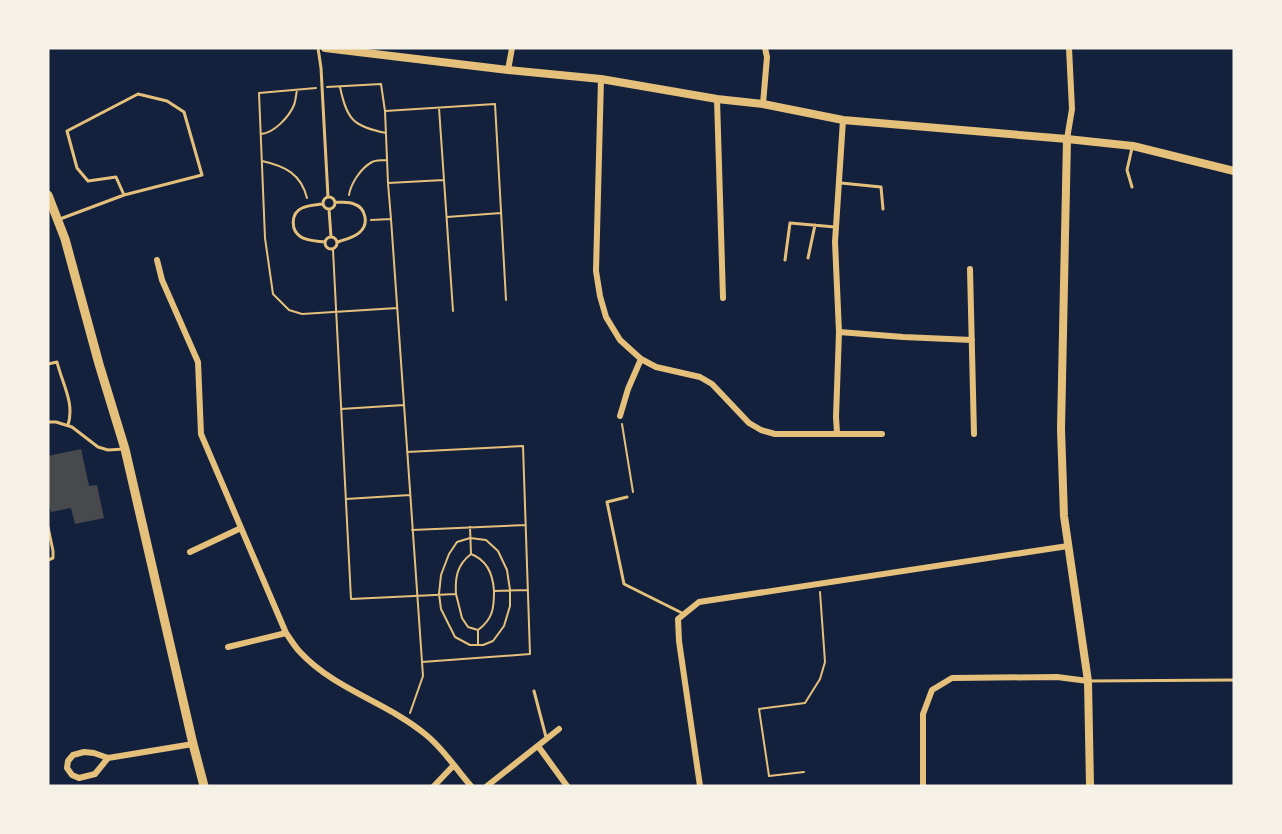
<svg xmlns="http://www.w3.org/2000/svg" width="1282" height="834" font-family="'Roboto Serif',serif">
	<rect width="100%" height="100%" fill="#14213d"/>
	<!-- building -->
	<path fill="#48494c" d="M81,449L89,486L97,485L104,518L75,524L71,508L51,512L48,500V456Z"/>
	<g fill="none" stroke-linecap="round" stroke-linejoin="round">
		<!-- path -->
		<path stroke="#e5c07b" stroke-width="2" d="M327,87L381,84L385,111L495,104L506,300
			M340,87C347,120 353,126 386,133
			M316,88L259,93L265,238L273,294L289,310L302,314L397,308
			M439,108L444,180
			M385,111L388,183
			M261,134C274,133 289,117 294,105C296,100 296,94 297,90
			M262,161C285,166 301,174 307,198
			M349,195C351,183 361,168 372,162C376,160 382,160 387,160
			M447,217L501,213
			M391,219L388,183L444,180L453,311
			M371,220L391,219L423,676L410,713
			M333,250L351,599L456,594L462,618L468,627L478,630
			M341,409L404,405
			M622,424L633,492
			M407,452L523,446L530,654L422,662
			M346,499L410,495
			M470,527L471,554C487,560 493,574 494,591L528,590
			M412,530L526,525
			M470,538L486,540L498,551L507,570L510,590V606L504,626L493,641L483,645H470L455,637L441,609L439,594L441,575L449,554L457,542Z
			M456,594C455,577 457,565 471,554
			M478,645V630C493,619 494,608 494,591
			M804,772L769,776L759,709L805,703L820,679L825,662L820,592"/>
		<!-- service -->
		<path stroke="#e5c07b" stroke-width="3" d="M318,48L321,68L328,197
			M841,183L881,187L883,209
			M1132,187L1127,170L1132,148
			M323 203a6 6 0 1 1 12 0a6 6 0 1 1-12 0Z
			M335,202C341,203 348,201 354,204C366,208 369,224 360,232C354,238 345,239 338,242
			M322,204C316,205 308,205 302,208C291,213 290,230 301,237C307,241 318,241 325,242
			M329,209L331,237
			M60,219L124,195L202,175L184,112L167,101L138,94L67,131L77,168L88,181L116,177L124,195
			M325 243a6 6 0 1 1 12 0a6 6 0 1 1-12 0Z
			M808,258L815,225
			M785,260L790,223L835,227
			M48,364L57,362C62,383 75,403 68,425
			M48,422H56L72,427L98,447L108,450L124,449
			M627,497L607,502L624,584L682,613
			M48,527L53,551V558L48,560
			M1089,681L1234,680
			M534,691L546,737"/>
		<!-- minor -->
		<path stroke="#e5c07b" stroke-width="6" d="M508,70L512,48
			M601,79L596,271L600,296L606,317L620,340L641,359L656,367L700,377L712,384L749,423L761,430L775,434H882
			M717,99L723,298
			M763,104L767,57L765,48
			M1067,139L1072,109L1069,48
			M157,260L162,280L198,362L201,434L286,633C291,640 295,647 300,652C334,689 386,702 425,734C443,748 456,769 471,786
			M970,269L974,434
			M839,332L903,337L972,340
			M620,416L628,389L641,359
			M837,433L836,417L839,332L835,242L843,120
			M190,552L241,528
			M228,647L286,633
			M538,746L567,786
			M108,758L95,774L79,778L72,775L67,768L68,761L73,755L84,752L94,753L108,758L193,744
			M434,786L453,766
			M487,786L559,729
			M700,786L679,641L678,619L699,602L1068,546
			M923,786V714L932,690L952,678L1057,677L1088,681"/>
		<!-- tertiary -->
		<path stroke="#e5c07b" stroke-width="8" d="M325,48L508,70L601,79L717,99L763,104L843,120L1067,139L1133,146L1234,171
			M1067,139L1061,429L1064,516L1088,681L1090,786"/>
		<!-- trunk -->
		<path stroke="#e5c07b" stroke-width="9" d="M48,195L65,239L99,364L125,449L193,744L204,786"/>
	</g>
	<!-- border -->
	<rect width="1282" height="834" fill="none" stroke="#f6f1e7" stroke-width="99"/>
</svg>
